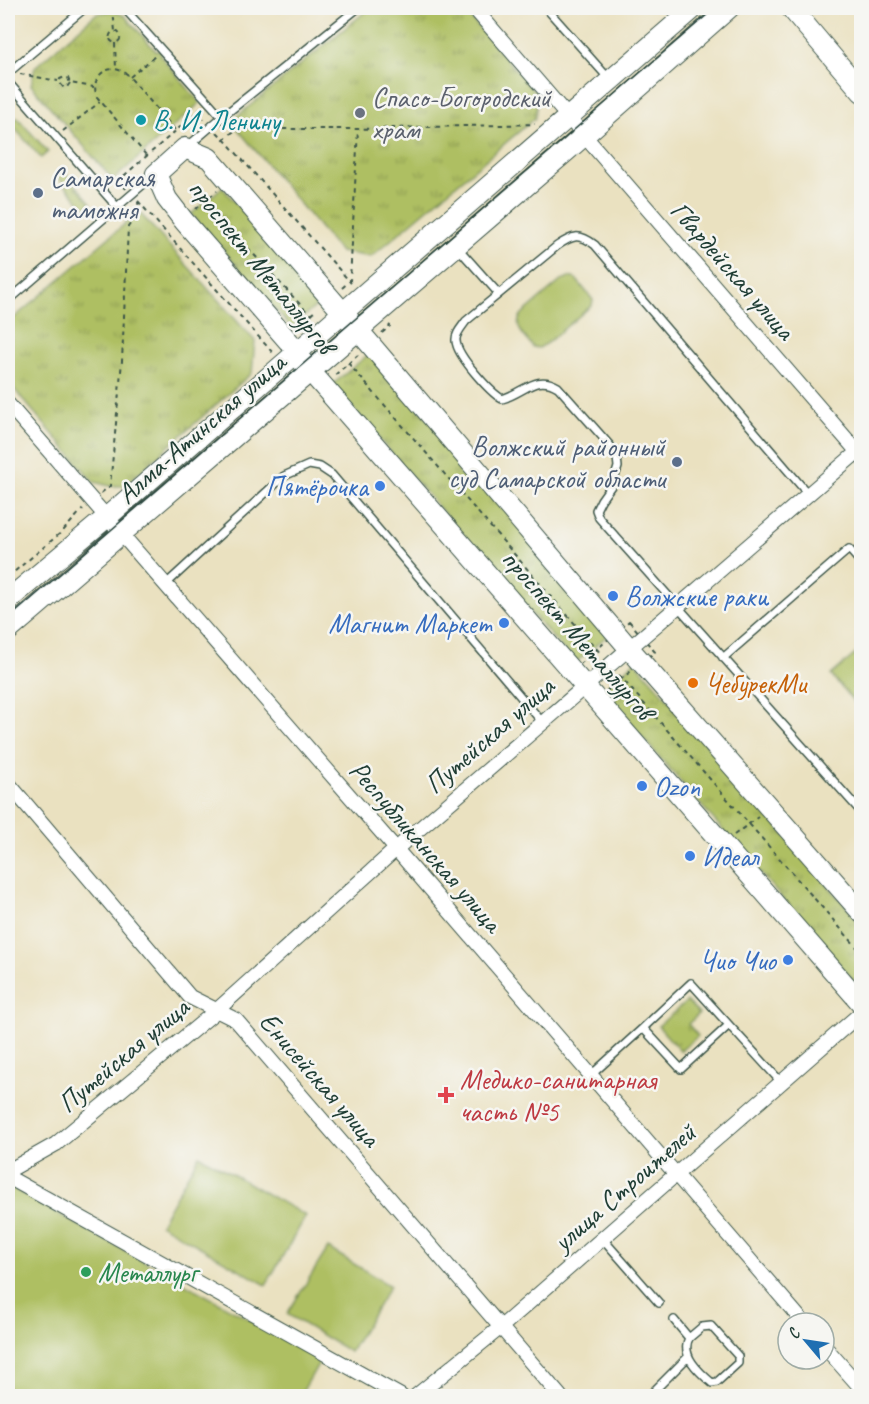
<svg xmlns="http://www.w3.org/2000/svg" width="869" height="1404" font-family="Caveat,sans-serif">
	<defs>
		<pattern id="grass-tufts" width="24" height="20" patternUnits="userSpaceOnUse" patternTransform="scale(1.5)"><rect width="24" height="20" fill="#aebf62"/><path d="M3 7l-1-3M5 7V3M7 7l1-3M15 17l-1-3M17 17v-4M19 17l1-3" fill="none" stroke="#8d9c52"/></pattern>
	</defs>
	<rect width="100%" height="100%" fill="#f6f6f2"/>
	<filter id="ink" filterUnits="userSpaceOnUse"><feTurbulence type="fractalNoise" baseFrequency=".0167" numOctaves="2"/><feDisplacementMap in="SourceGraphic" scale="12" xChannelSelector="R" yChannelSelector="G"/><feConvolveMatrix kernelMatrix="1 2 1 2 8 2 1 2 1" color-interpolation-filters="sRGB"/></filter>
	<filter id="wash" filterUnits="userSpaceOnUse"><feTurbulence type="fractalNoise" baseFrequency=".008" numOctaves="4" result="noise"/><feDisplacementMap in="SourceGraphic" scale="24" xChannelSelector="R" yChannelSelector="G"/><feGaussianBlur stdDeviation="1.35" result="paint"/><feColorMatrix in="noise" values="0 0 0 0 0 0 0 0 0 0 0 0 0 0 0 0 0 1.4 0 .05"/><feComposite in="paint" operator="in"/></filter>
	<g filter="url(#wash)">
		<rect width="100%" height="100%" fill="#eae1c0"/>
		<!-- grass -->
		<path fill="url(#grass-tufts)" stroke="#667e4b" stroke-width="1.5" d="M370,8H462L538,96L535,118L371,257L340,252L231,121Z
			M112,11L125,16L156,51L162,50L160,55L200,103L113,180L31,85L35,67L96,14Z
			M17,117L48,152L41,158L10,123Z
			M62,169L91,203L85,208L56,175Z
			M222,187L320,303L291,327L191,214Z
			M139,212L255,341L252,373L124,486H110L94,482L8,382V323Z
			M370,353L613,631L575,663L332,385Z
			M635,661L861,924L862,985L859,987L602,691Z
			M687,1001L699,1014L688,1024L698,1036L680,1051L658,1026Z"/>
		<!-- pitch -->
		<path fill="#aebf62" stroke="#667e4b" stroke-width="1.5" d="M569,277L576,279L593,300L592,305L546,344L539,348L533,347C525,336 512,327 522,314L562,280Z
			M859,651L862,653L861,710L831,675Z
			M199,1155L306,1216L266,1285L160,1224Z
			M8,1186L321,1359L300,1396H8Z
			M328,1248L390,1286L350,1352L287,1314Z"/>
	</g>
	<g filter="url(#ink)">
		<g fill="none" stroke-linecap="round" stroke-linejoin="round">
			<!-- lane casing -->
			<g stroke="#3d5649" stroke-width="10">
				<path id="lane" d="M124,8L222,117L187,147
					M546,8L610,80
					M8,73L85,8
					M8,82L117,207L154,175
					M222,117L358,8
					M457,247L499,294
					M8,301L117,207
					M808,494L595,245C579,233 573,235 557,246L466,321C462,327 455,334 456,341C457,356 490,392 502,399C524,393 536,373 558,387L614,450L617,457L618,467L613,483L601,500L596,510L599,518L862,813
					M165,585L284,476L309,465L320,467L332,475L543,723
					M723,658L849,549L862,564
					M643,1028L691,983L729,1025
					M590,1076L643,1028L681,1069L729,1025L782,1083
					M603,1239L659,1303
					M674,1320L689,1338L702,1327L711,1326L738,1356V1363L717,1382L712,1383C699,1372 680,1355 689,1338
					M649,1396L688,1357"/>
			</g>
			<!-- street casing -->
			<g stroke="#3d5649" stroke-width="16">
				<path id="street" d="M474,8L862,457
					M8,404L396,849L804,1323
					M8,783L190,997L236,1020L560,1396
					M8,1171L56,1144L216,1011L396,849L862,448
					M8,1177L401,1396
					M824,1346L862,1389
					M416,1396L501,1327L862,1012"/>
			</g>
			<!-- secondary casing -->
			<g stroke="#3d5649" stroke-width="22">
				<path id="secondary" d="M791,8L862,92
					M8,600L106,518L694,8
					M8,631L569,149L729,8
					M862,913L628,647L370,344L209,158L185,148L156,174L167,199L184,221L297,351L304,364L862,1004"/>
			</g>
			<!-- path -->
			<path stroke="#3d5649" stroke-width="2" stroke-dasharray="4.5 4.5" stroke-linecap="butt" d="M113,8L115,32
				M109.5 37a5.5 5.5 0 1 1 11 0a5.5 5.5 0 1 1-11 0Z
				M115,43L116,69
				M20,74L58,81
				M130,77L155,56
				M70,83L67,87L64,88L59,82L60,79L65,77L68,78L70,83L94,87
				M197,112L204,119
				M63,131L100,102
				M217,132L224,139L237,129H358L535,124
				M224,139L351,283
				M146,155L97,97C89,76 109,61 127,74L175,130
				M126,189L119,180L201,109
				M138,201L273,353
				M205,202L310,315
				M196,209L217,191
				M342,288L350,281L358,129
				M297,327L317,309
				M382,333L390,326L389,325
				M348,363L602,655
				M335,375L358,355
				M101,493L110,486L122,361L128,227L139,212L138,202
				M8,577L63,531L83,509
				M629,621L655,652L590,704L565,677Z
				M619,675L862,953
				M734,835L758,817"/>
			<!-- lane -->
			<use href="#lane" stroke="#fff" stroke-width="7"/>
			<!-- street -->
			<use href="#street" stroke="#fff" stroke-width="14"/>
			<!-- secondary -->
			<use href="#secondary" stroke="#fff" stroke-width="20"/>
			<!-- tram -->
			<path stroke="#1f3d34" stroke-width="1.5" d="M8,619L715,8"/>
		</g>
	</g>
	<!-- markers -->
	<circle fill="#6b7280" stroke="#f6f6f2" stroke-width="2" cx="360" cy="113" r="6"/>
	<circle fill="#0f9aa8" stroke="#f6f6f2" stroke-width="2" cx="141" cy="120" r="6"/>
	<g fill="#5c6f8a" stroke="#f6f6f2" stroke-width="2">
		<circle cx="38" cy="193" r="6"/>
		<circle cx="677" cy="462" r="6"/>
	</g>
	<g fill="#3f7fe0" stroke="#f6f6f2" stroke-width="2">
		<circle cx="380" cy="486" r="6"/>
		<circle cx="613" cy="596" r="6"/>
		<circle cx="504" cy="623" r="6"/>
		<circle cx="642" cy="786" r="6"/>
		<circle cx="690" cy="856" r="6"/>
		<circle cx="788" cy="960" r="6"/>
	</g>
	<circle fill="#e8710a" stroke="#f6f6f2" stroke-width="2" cx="693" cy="683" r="6"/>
	<path fill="#e0444e" stroke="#f6f6f2" stroke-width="2" d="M443 1086h6v6h6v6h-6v6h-6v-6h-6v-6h6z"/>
	<circle fill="#2e9e5b" stroke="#f6f6f2" stroke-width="2" cx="86" cy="1272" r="6"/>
	<g text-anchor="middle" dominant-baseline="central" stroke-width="5" stroke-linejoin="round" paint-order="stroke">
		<!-- worship labels -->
		<g font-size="28" fill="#5b616d" stroke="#f6f6f2" text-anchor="start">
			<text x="372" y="97">Спасо-Богородский<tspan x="372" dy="32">храм</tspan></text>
		</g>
		<!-- culture labels -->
		<g font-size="28" fill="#0d838f" stroke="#f6f6f2" text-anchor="start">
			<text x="153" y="120">В. И. Ленину</text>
		</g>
		<!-- service labels -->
		<g font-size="28" fill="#4e5e75" stroke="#f6f6f2" text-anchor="start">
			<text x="50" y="177">Самарская<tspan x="50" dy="32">таможня</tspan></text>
			<text x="665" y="446" text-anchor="end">Волжский районный<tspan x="665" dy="32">суд Самарской области</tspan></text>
		</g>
		<!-- street labels -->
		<g font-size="28" fill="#1f3d34" stroke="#f6f6f2">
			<text transform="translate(262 266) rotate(51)">проспект Металлургов</text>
			<text transform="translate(733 270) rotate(49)">Гвардейская улица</text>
			<text transform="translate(201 428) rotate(-41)">Алма-Атинская улица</text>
			<text transform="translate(578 634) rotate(49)">проспект Металлургов</text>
			<text transform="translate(489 735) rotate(-41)">Путейская улица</text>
			<text transform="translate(426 846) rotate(49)">Республиканская улица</text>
			<text transform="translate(123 1055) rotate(-40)">Путейская улица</text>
			<text transform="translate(320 1079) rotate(49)">Енисейская улица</text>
			<text transform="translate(624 1187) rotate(-41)">улица Строителей</text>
		</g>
		<!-- shop labels -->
		<g font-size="28" fill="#366cbe" stroke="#f6f6f2" text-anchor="end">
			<text x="368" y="486">Пятёрочка</text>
			<text x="625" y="596" text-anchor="start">Волжские раки</text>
			<text x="492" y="623">Магнит Маркет</text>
			<text x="654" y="786" text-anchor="start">Ozon</text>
			<text x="702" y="856" text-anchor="start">Идеал</text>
			<text x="776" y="960">Чио Чио</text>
		</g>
		<!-- food labels -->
		<g font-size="28" fill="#c56008" stroke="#f6f6f2" text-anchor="start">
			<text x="705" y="683">ЧебурекМи</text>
		</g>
		<!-- health labels -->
		<g font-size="28" fill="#be3a42" stroke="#f6f6f2" text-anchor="start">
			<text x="460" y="1079">Медико-санитарная<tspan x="460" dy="32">часть №5</tspan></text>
		</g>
		<!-- leisure labels -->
		<g font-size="28" fill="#27864d" stroke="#f6f6f2" text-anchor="start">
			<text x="98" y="1272">Металлург</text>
		</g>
	</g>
	<!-- margin -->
	<rect width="869" height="1404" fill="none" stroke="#f6f6f2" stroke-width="30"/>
	<!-- north arrow -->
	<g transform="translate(806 1341) rotate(299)"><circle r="28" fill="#f6f6f2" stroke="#a0aca6" stroke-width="1.5"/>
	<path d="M0-4.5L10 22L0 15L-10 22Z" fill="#1f6fb2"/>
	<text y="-9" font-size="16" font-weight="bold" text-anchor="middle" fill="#1f3d34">С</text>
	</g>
</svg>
